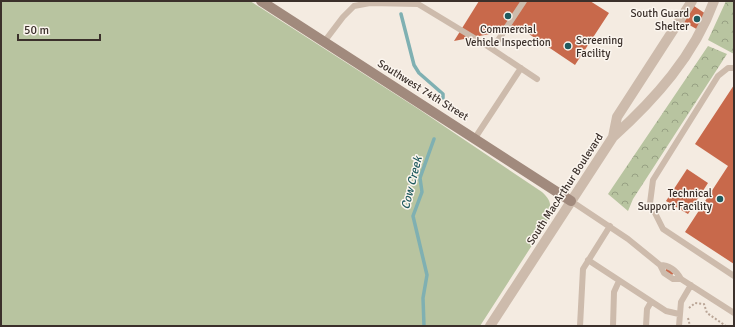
<svg xmlns="http://www.w3.org/2000/svg" width="735" height="327" font-family="Signika,sans-serif">
	<defs>
		<pattern id="park-crowns" width="20" height="18" patternUnits="userSpaceOnUse"><rect width="20" height="18" fill="#b8c4a0"/><path d="M2 6a3 3 0 1 1 6 0M12 15a3 3 0 1 1 6 0" fill="none" stroke="#97a083"/></pattern>
	</defs>
	<rect width="100%" height="100%" fill="#f4ebe1"/>
	<!-- grass -->
	<path fill="#b8c4a0" d="M1,1H250L420,110L542,192C554,203 550,207 547,222L480,326H1Z"/>
	<!-- park -->
	<path fill="url(#park-crowns)" d="M726,1H734V54L708,40Z
		M708,46L727,54L633,199L628,211L608,194Z"/>
	<g fill="none" stroke-linecap="round" stroke-linejoin="round">
		<!-- stream -->
		<path stroke="#7fb0b2" stroke-width="3.5" d="M401,14L414,65L419,73L443,94V98
			M424,326L423,298L427,275L413,216L422,192L420,178L434,139"/>
	</g>
	<!-- building -->
	<path fill="#c8694b" d="M479,1H590L609,13L575,65L520,28L454,41Z
		M694,6L709,16L700,31L684,22Z
		M734,85V264L685,232L728,166L695,144Z
		M687,169L708,183L688,214L666,201Z
		M667,268L674,273L672,275L665,271Z"/>
	<g fill="none" stroke-linecap="round" stroke-linejoin="round">
		<!-- path -->
		<path stroke="#b9a596" stroke-width="2" stroke-dasharray="2 2" stroke-linecap="butt" d="M689,308L695,303L704,304L707,313L726,326
			M688,318L690,326"/>
		<!-- lane -->
		<path stroke="#cdbbac" stroke-width="6" d="M324,42L343,17L354,6L370,3L418,4L489,47L537,79
			M489,47L497,42L524,1
			M734,68H728L718,76L653,180L650,203L663,229L734,276
			M475,138L521,68
			M571,201L628,239L660,265L664,273L673,279H681
			M588,260L666,311L679,314
			M660,265C670,265 676,270 681,279L734,313
			M580,326L583,269L610,226
			M613,326L614,292L619,281
			M646,326L647,309L651,302
			M679,326L681,302L691,285"/>
		<!-- street -->
		<path stroke="#cdbbac" stroke-width="10" d="M613,137C655,99 694,56 714,1
			M490,326L613,137L617,117L692,1"/>
		<!-- secondary -->
		<path stroke="#a18a7d" stroke-width="10" d="M261,1L571,201"/>
	</g>
	<!-- markers -->
	<g fill="#1f5a5e" stroke="#fbf5ee" stroke-width="1.5">
		<circle cx="508" cy="16" r="4"/>
		<circle cx="697" cy="19" r="4"/>
		<circle cx="568" cy="46" r="4"/>
		<circle cx="720" cy="199" r="4"/>
	</g>
	<g text-anchor="middle" dominant-baseline="central" stroke-width="3" stroke-linejoin="round" paint-order="stroke">
		<!-- poi labels -->
		<g font-size="11" fill="#3b302b" stroke="#fbf5ee" text-anchor="end">
			<text x="689" y="13">South Guard<tspan x="689" dy="13">Shelter</tspan></text>
			<text x="508" y="29" text-anchor="middle">Commercial<tspan x="508" dy="13">Vehicle Inspection</tspan></text>
			<text x="576" y="40" text-anchor="start">Screening<tspan x="576" dy="13">Facility</tspan></text>
			<text x="712" y="193">Technical<tspan x="712" dy="13">Support Facility</tspan></text>
		</g>
		<!-- street labels -->
		<g font-size="11" fill="#3b302b" stroke="#fbf5ee">
			<text transform="translate(423 90) rotate(32)">Southwest 74th Street</text>
			<text transform="translate(565 189) rotate(-57)">South MacArthur Boulevard</text>
		</g>
		<!-- water labels -->
		<g font-size="12" font-style="italic" fill="#1f5a5e" stroke="#fbf5ee">
			<text transform="translate(412 183) rotate(-76)">Cow Creek</text>
		</g>
	</g>
	<!-- border -->
	<rect width="735" height="327" fill="none" stroke="#3b302b" stroke-width="4"/>
	<!-- scale -->
	<path d="M18 34v6h82v-6" fill="none" stroke="#3b302b" stroke-width="2"/>
	<text x="24" y="34" font-size="12" fill="#3b302b" stroke="#fbf5ee" stroke-width="3" paint-order="stroke">50 m</text>
</svg>
